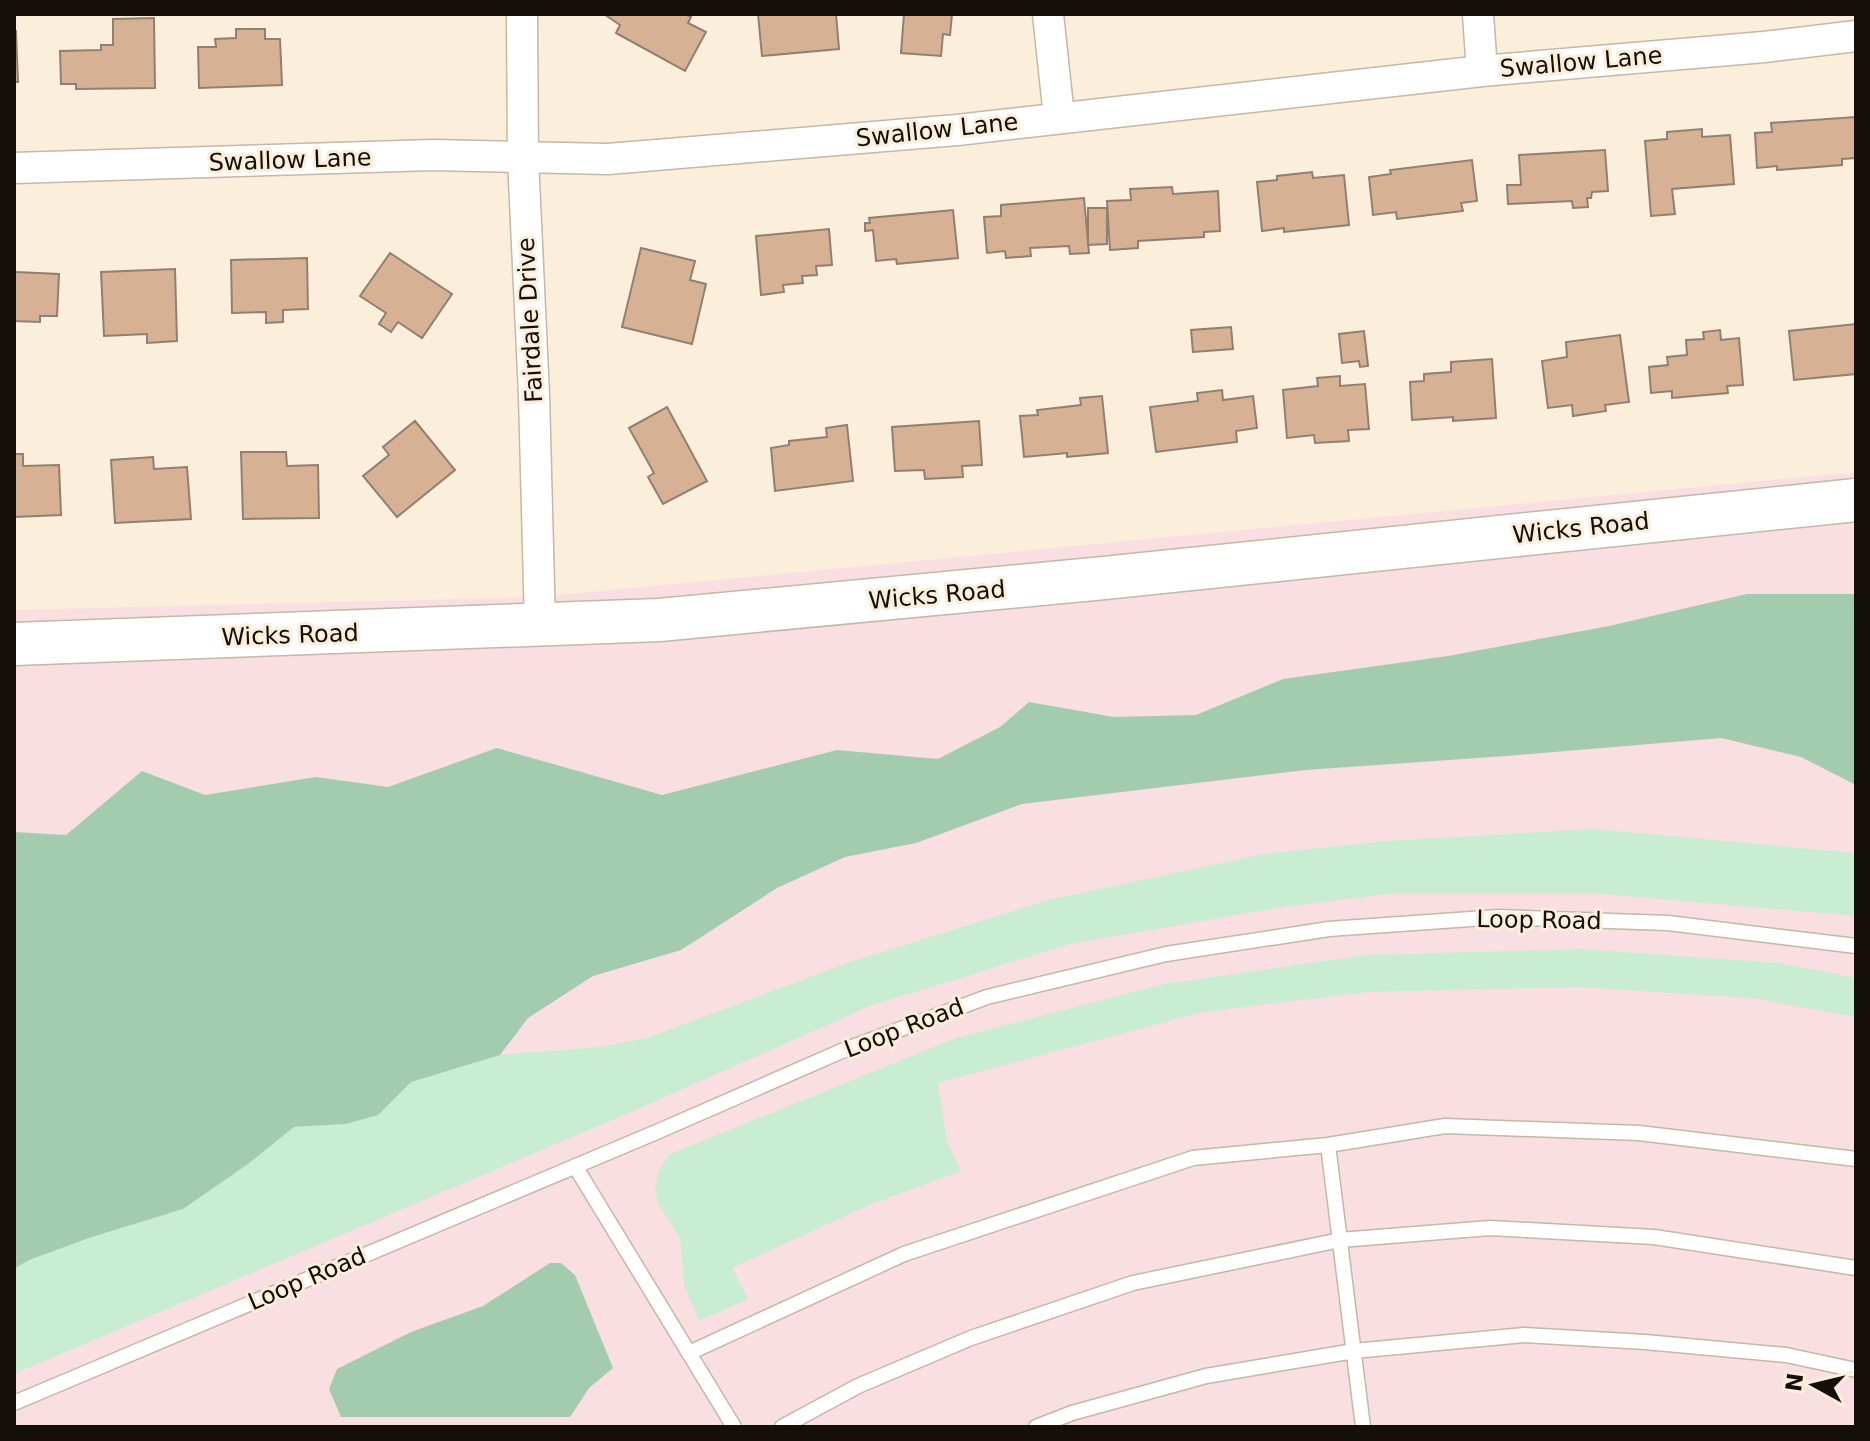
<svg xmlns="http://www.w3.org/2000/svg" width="1870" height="1441" font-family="'DejaVu Sans',sans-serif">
	<rect width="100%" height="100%" fill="#fbeedb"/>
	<!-- education -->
	<path fill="#f9dee2" d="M1856,472V1427H14V610L537,597Z"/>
	<!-- green -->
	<path fill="#c9edd2" d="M1593,829L1856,853V916L1603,894H1388L1278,908L1070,944L870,1006L629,1113L14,1374V1269L29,1260L92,1237L183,1209L248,1164L294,1127L346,1124L378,1115L411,1082L500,1055L600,1047L647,1038L850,962L1048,900L1264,854L1387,841Z
		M1579,949L1780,963L1856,978V1017L1751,998L1578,987L1369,992L1203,1012L938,1083L947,1141L961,1171L867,1206L732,1268L748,1299L699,1321L684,1285L680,1238L658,1203L655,1188L658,1173L670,1154L956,1038L1164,984L1366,955Z"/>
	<!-- forest -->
	<path fill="#a3ccae" d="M1747,594H1856V785L1801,757L1721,738L1506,756L1306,770L1022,804L916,843L845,857L777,888L681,950L593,976L528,1018L500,1055L411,1082L378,1115L346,1124L294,1127L248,1164L183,1209L92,1237L29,1260L14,1269V832L66,835L142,771L205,795L316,777L388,787L497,748L662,795L837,750L938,759L1000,727L1029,702L1114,717L1196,715L1283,679L1448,656L1609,626Z
		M550,1263H561L575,1275L613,1368L589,1388L570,1417H341L329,1389L337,1369L411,1332L483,1306Z"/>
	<!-- building -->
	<path fill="#d7b194" stroke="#917f72" stroke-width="2" d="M604,14H685L691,17L688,23L706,32L685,71L616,33L620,25Z
		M758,14H836L839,49L762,56Z
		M904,14H952L950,35L943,34L941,56L901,53Z
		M154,18L155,88L76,89V84H61L60,51L101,50V45H113V19Z
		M236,29H265V39H280L282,85L199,88L198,47H216L215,39L236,38Z
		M14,31H16L18,82H14Z
		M1855,117L1856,158L1842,159V165L1777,170V166L1757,168L1755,133L1772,132L1771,123Z
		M1702,129V137L1730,135L1734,184L1672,189L1675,214L1651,216L1645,141L1667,139V132Z
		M1605,150L1608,191L1592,192L1591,198H1587L1588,207L1573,208L1572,201L1508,204L1507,185H1521L1519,155Z
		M1472,160L1477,201L1461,203L1463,211L1397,219L1396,212L1373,215L1369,177L1391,174L1390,170Z
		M1312,172L1313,178L1344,175L1349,225L1284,232V228L1262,231L1257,182L1277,180V176Z
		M1172,187L1173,194L1218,191L1220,231L1204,232V237L1138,241V248L1110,250L1107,201L1131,200L1130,189Z
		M1084,198L1089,253L1070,254L1069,246L1030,248L1031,256L1006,258L1005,251L987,253L984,217L1001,216V205Z
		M1088,208H1107V244L1088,245Z
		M953,210L958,258L897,264L896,259L876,261L873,230L865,231V223H870L869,218Z
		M829,229L832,265L816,266L817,275L802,276L803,283L783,285L784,292L761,295L756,236Z
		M641,248L695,261L690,280L706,284L692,344L622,327Z
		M390,253L452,294L422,338L398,322L391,332L379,324L386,313L360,296Z
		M307,258L308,309L283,310V322L266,323V312L232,313L231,260Z
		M14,269L16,272L59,274L57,316H40V322L14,321Z
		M175,269L177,341L147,343V334L104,336L101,272Z
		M1856,324V374L1794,380L1789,331Z
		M1231,327L1233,349L1193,352L1191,330Z
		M1720,330L1721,340L1739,338L1743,385L1727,386L1728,393L1672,398V391L1651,393L1649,367L1668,365L1667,357L1687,355L1686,340L1704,339L1703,332Z
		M1364,331L1368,366L1360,367L1359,361L1342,363L1339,334Z
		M1620,335L1629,402L1605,405L1606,411L1573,416L1572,405L1548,408L1542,361L1567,357L1566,342Z
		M1492,359L1496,418L1453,421V417L1412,420L1410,382L1424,381V374L1451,372V362Z
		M1340,376V386L1365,384L1369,429L1348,430L1349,441L1315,443L1314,435L1287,438L1283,390L1318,386L1317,378Z
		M1222,390L1223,400L1253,396L1257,428L1236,431L1237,442L1156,452L1150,407L1198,401L1197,393Z
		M1102,396L1108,453L1067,457V453L1024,457L1020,416L1038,415L1037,410L1081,405L1080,398Z
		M667,407L707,481L663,504L648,477L654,473L629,428Z
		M415,421L455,470L397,517L363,476L389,455L383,447Z
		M979,421L982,465L962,466L963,477L925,479L924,470L895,471L892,427Z
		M847,425L853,481L775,491L771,448L789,445V441L827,437L826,428Z
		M241,452H286L287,466L318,465L319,518L243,519Z
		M14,454H23V466L59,465L61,515L14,517Z
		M153,457L154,469L187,467L191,519L115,523L111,460Z"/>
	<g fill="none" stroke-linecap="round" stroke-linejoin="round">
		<!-- service casing -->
		<g stroke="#c4b8a6" stroke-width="17">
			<path id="service" d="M1328,1145L1363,1427
				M575,1166L734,1427
				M689,1353L904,1254L1193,1158L1328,1145L1445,1126L1639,1133L1856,1159
				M14,1403L659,1131L844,1050L987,997L1166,954L1329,929L1499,917L1668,923L1856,946
				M782,1427L858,1386L971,1338L1133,1283L1340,1240L1490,1228L1654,1237L1856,1268
				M1036,1427L1072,1413L1206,1376L1354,1351L1524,1335L1645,1342L1786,1355L1856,1370"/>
		</g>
		<!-- minor casing -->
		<g stroke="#c4b8a6" stroke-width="33">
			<path id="minor" d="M522,14L523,159L534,395L540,625
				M1048,14L1059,117
				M1478,14L1482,71
				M14,168L433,155L608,159L957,130L1482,71L1764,47L1856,36"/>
		</g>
		<!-- secondary casing -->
		<g stroke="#c4b8a6" stroke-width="45">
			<path id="secondary" d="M14,644L659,620L1104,578L1856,500"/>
		</g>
		<!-- service -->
		<use href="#service" stroke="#fff" stroke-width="14"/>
		<!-- minor -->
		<use href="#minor" stroke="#fff" stroke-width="30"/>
		<!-- secondary -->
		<use href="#secondary" stroke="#fff" stroke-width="42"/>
	</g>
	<g text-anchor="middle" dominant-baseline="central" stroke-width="6" stroke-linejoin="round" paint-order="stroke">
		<!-- street labels -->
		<g font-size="24" fill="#141009" stroke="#fbeedb">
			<text transform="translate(1581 62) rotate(-5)">Swallow Lane</text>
			<text transform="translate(937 130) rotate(-6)">Swallow Lane</text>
			<text transform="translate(290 160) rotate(-2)">Swallow Lane</text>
			<text transform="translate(530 320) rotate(-93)">Fairdale Drive</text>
			<text transform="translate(1581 528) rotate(-6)">Wicks Road</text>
			<text transform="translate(937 595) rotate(-5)">Wicks Road</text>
			<text transform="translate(290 635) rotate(-2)">Wicks Road</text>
			<text transform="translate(1539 920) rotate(1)">Loop Road</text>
			<text transform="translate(904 1028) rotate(-21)">Loop Road</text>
			<text transform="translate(307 1279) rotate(-23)">Loop Road</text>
		</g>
	</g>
	<!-- border -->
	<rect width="1870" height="1441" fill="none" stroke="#141009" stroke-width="32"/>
	<!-- north arrow -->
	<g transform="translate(1814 1385) rotate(278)" stroke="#fbeedb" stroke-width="6" paint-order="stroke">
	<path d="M0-6L14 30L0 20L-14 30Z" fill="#141009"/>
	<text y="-12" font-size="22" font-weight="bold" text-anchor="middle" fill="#141009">N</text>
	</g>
</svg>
